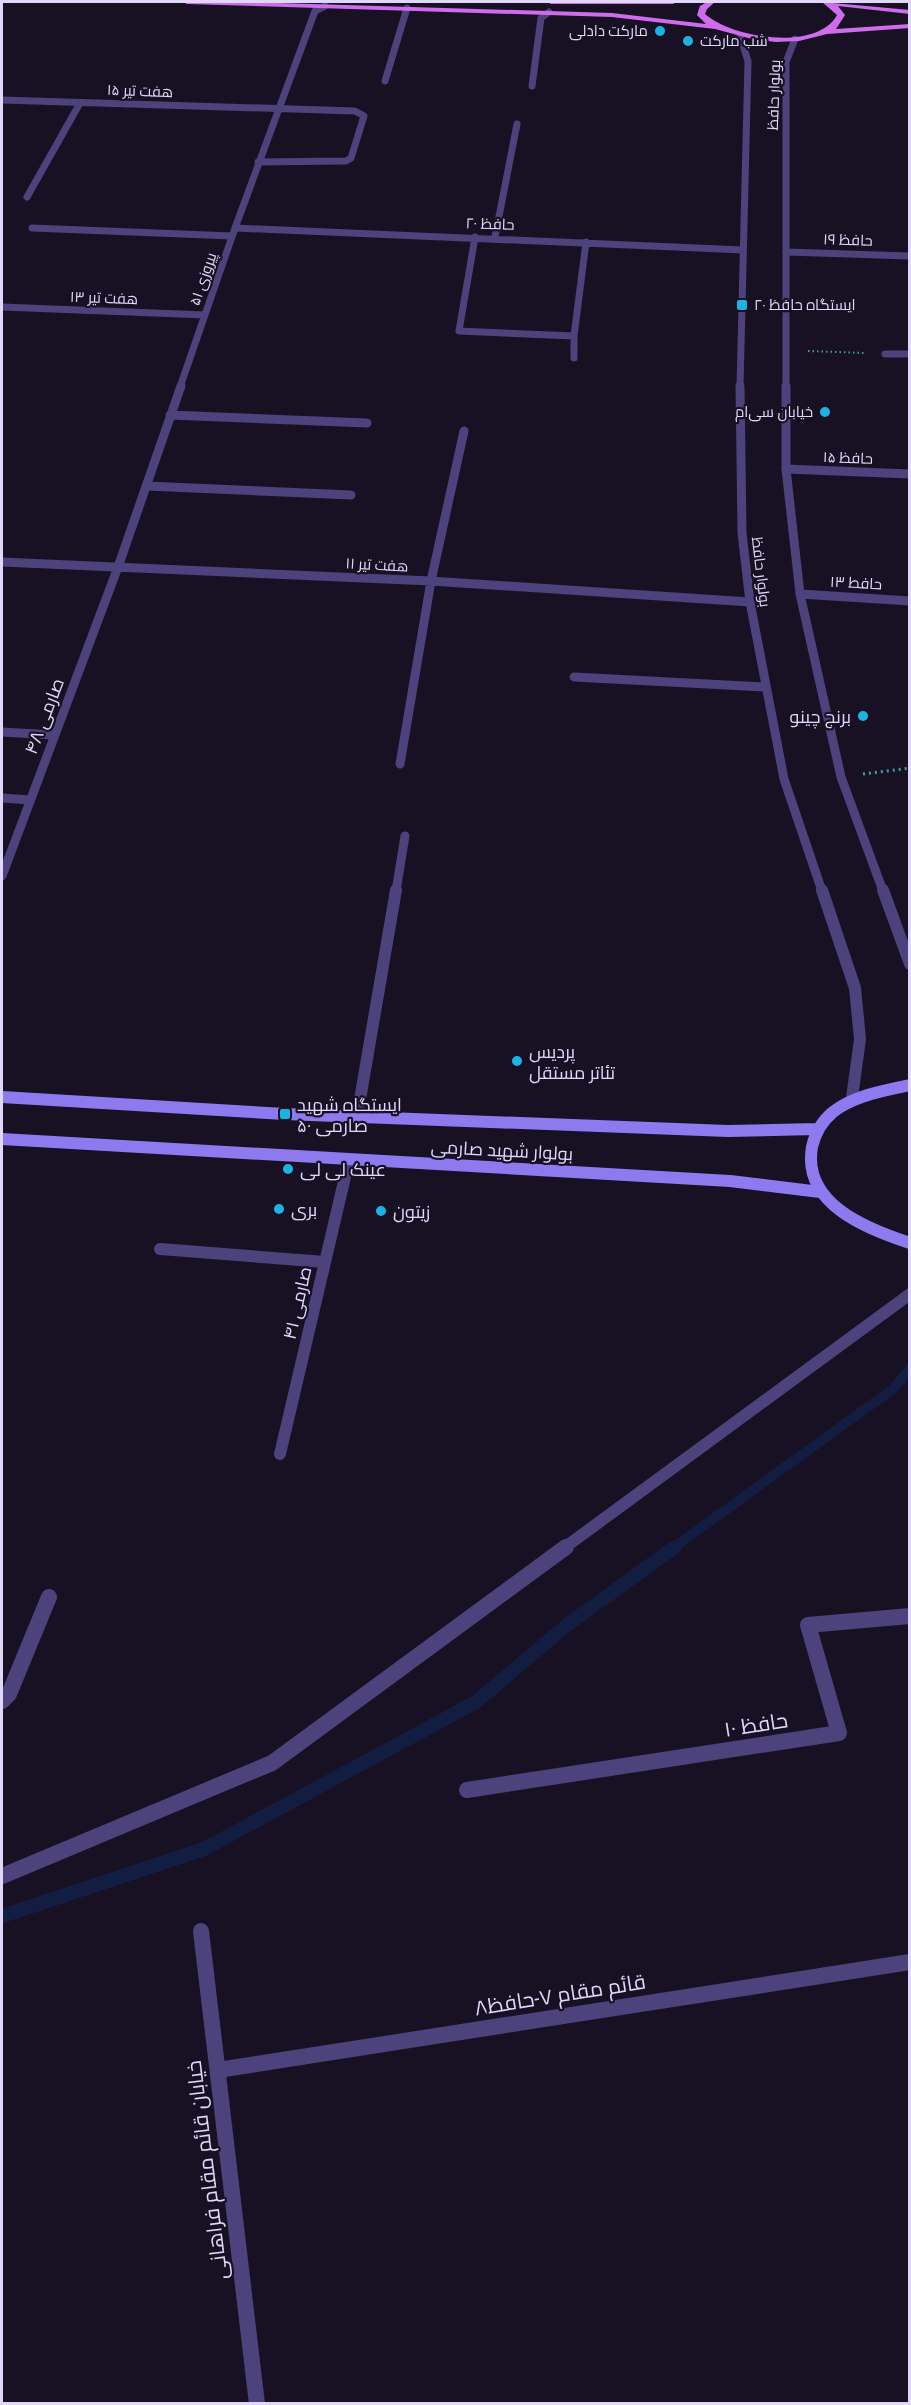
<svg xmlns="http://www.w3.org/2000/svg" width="911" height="2405" font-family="'Roboto Condensed',Cairo,sans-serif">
	<rect width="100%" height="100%" fill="#171123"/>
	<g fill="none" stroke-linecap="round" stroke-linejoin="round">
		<!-- stream-far1 -->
		<path stroke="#121d41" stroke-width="10" d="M673,1548L893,1389L910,1369"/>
		<!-- stream -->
		<path stroke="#121d41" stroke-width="14" d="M2,1916L204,1849L476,1702L567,1625L675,1547"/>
		<!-- path-far1 -->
		<path stroke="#3da0a8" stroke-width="2" stroke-dasharray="1.5 3" stroke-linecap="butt" d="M808,351L864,353"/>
		<!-- path -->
		<path stroke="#3da0a8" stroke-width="3" stroke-dasharray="2 4" stroke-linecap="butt" d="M863,774L910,768"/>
		<!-- minor-far3 -->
		<path stroke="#4c427c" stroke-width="7" d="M385,81L407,8
			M532,86L541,18L549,12
			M2,100L355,111L364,116L351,158L346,161L258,162
			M27,197L80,103
			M32,228L232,236
			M235,228L743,250
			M475,237L459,331L574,336
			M495,237L517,124
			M786,252L910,256
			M2,307L205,315
			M885,354H910
			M574,358V336L586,242
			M180,387L235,228L315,11L325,6"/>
		<!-- minor-far2 -->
		<path stroke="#4c427c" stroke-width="9" d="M170,415L367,423
			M786,469L910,474
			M146,486L351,495
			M2,562L431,581L750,602
			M800,594L910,601
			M574,677L766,687
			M2,732L54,735
			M400,764L431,581L464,431
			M2,798L30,800
			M2,876L118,567L181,386
			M396,891L405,836"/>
		<!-- minor-far1 -->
		<path stroke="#4c427c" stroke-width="12" d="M357,1117L396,890
			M160,1249L325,1262
			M280,1454L349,1160
			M564,1548L910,1294"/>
		<!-- minor -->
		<path stroke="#4c427c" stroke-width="16" d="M2,1701L9,1694L49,1597
			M467,1790L839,1733L808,1625L910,1616
			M2,1876L272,1763L566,1547
			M201,1931L257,2404
			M218,2070L910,1962"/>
		<!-- tertiary-far2 -->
		<path stroke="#4c427c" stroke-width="7" d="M740,36L748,61L740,387
			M786,387V62L795,39"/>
		<!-- tertiary-far1 -->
		<path stroke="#4c427c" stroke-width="9" d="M740,386L742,533L750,602L784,779L822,891
			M786,386V469L800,594L841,777L883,891"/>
		<!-- tertiary -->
		<path stroke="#4c427c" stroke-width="12" d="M822,890L855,988L860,1039L852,1098
			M883,890L910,964"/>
		<!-- secondary -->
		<path stroke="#8d7aef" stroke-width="12" d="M910,1085C884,1091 855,1095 833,1112C822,1121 815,1134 812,1147C802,1204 867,1229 910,1243
			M2,1097L285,1114L728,1131L816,1129
			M2,1139L730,1181L820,1192"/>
		<!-- primary -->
		<path fill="#cf6ced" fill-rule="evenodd" d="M183,2H246L612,13L706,24L697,15L700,6L707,2H715L707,9L705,14C732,38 817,52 837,15L822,2L910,10V14L838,6L845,15L836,29L910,24V28L827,34L799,41L776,42L752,39L715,29L612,17L187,4Z
			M547,2H677L673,4H551Z"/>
	</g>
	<!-- markers -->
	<g fill="#1bb3e3" stroke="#171123" stroke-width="2">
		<circle cx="660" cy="31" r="6"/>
		<circle cx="688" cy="41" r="6"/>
		<rect x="736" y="299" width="12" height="12" rx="3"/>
		<circle cx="825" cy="412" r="6"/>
		<circle cx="863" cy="716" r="6"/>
		<circle cx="517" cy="1061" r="6"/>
		<rect x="279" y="1108" width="12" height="12" rx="3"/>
		<circle cx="288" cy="1169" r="6"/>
		<circle cx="279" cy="1209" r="6"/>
		<circle cx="381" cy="1211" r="6"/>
	</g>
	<g text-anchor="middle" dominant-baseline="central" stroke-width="4.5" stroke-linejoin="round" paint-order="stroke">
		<!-- far-poi labels -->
		<g font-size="15" fill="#e0d8fa" stroke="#171123" text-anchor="end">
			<text x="648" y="31">مارکت دادلی</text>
			<text x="700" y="41" text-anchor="start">شب مارکت</text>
			<text x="754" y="305" text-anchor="start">ایستگاه حافظ ۲۰</text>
			<text x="813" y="412">خیابان سی‌ام</text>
		</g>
		<!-- far-street labels -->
		<g font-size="15" fill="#e0d8fa" stroke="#171123">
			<text transform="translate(140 91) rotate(2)">هفت تیر ۱۵</text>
			<text transform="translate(774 95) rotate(-88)">بولوار حافظ</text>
			<text transform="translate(490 224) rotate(2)">حافظ ۲۰</text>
			<text transform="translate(848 240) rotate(2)">حافظ ۱۹</text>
			<text transform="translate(203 279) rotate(-71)">پیروزی ۵۱</text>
			<text transform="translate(104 298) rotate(2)">هفت تیر ۱۳</text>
			<text transform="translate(848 458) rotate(2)">حافظ ۱۵</text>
			<text transform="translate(377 565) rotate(3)">هفت تیر ۱۱</text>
			<text transform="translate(761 572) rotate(83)">بولوار حافظ</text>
			<text transform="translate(856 583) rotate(3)">حافط ۱۳</text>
		</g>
		<!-- street labels -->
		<g font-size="18" fill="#e0d8fa" stroke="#171123">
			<text transform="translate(44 716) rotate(-69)">صارمی ۴۸</text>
			<text transform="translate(502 1150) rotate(3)">بولوار شهید صارمی</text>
			<text transform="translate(297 1303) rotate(-77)">صارمی ۴۱</text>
		</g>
		<!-- poi labels -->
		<g font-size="18" fill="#e0d8fa" stroke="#171123" text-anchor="start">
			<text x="851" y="716" text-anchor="end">برنج چینو</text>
			<text x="529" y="1051">پردیس<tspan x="529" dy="21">تئاتر مستقل</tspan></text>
			<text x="297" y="1104">ایستگاه شهید<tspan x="297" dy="21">صارمی ۵۰</tspan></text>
			<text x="300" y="1169">عینک لی لی</text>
			<text x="291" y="1209">بری</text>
			<text x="393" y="1211">زیتون</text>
		</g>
		<!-- near-street labels -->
		<g font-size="21" fill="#e0d8fa" stroke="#171123">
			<text transform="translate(756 1725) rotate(-9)">حافظ ۱۰</text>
			<text transform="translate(560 1995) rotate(-9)">قائم مقام ۷-حافظ۸</text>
			<text transform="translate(207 2170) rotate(-97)">خیابان قائم مقام فراهانی</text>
		</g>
	</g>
	<!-- border -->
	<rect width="911" height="2405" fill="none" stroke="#e0d8fa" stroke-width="6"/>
</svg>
